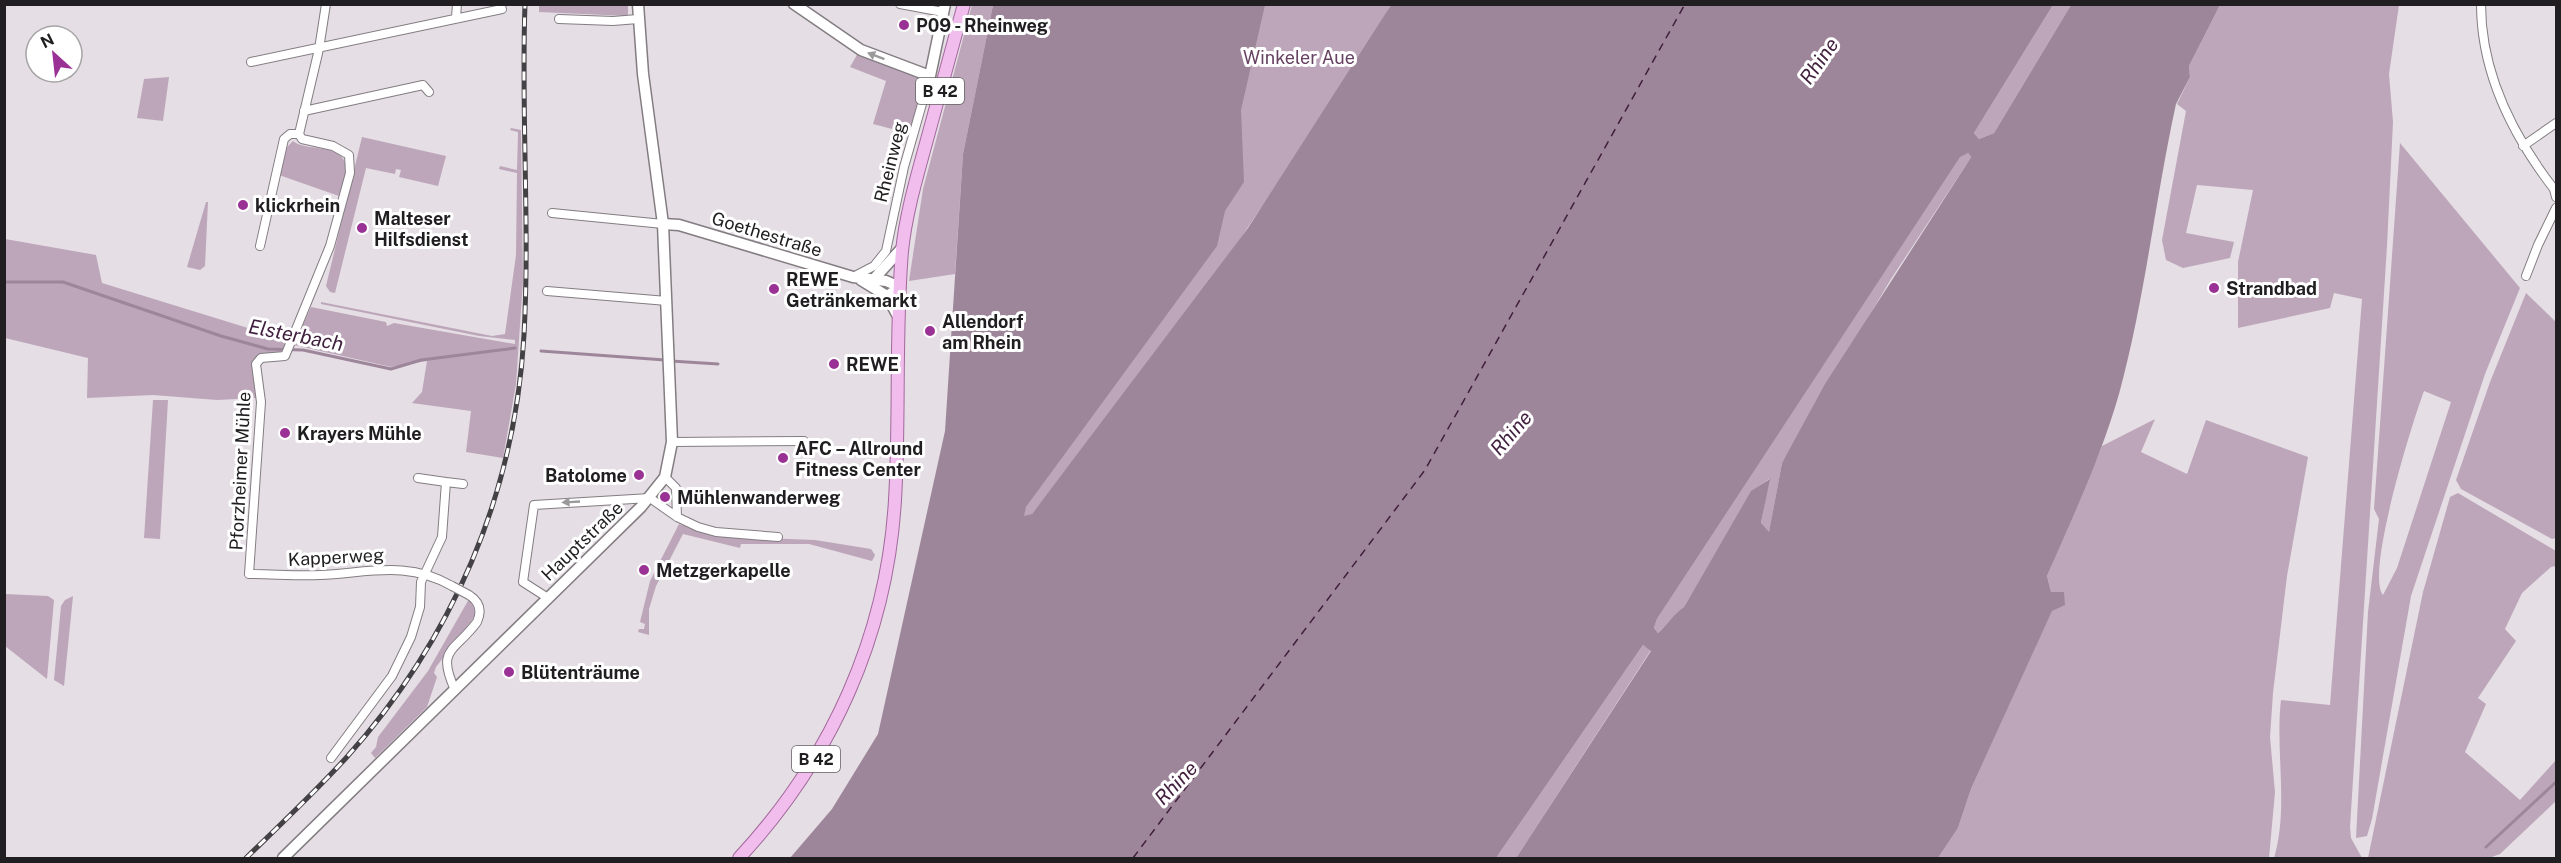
<svg xmlns="http://www.w3.org/2000/svg" width="2561" height="863" font-family="'Public Sans',sans-serif">
	<rect width="100%" height="100%" fill="#e5dee4"/>
	<!-- green -->
	<path fill="#bda6ba" fill-rule="evenodd" d="M539,5H628V16L539,12Z
		M972,5H993L963,154L955,274L909,281L923,189Z
		M1262,5H1391L1345,82L1218,272L1022,527L1015,522L1156,325Z
		M2053,5H2071L1994,133L1979,139L1974,133Z
		M2220,5H2399L2389,74L2393,122L2387,246L2350,827L2351,838L2362,858H2274C2289,807 2275,752 2281,700L2330,705L2362,299L2334,293L2330,308L2238,328V262L2253,190L2197,185L2186,233L2234,242L2230,258L2183,268L2166,260L2162,240L2186,111L2177,104L2190,77L2189,66Z
		M858,53L927,82L911,134L873,124L886,81L850,67Z
		M169,77L163,121L137,118L144,79Z
		M511,128L521,130L523,281L516,384L503,458L466,452L471,411L412,403L422,392L427,361L391,367L294,345L311,307L386,322L387,326L394,323L515,344V340L479,336L321,304V302L492,336L505,334L516,255L517,173L499,169L500,166L517,170L518,132L510,130Z
		M362,137L446,156L438,186L399,177L401,170L396,169L395,174L366,168L335,293L330,292L326,286Z
		M293,141C304,152 345,142 346,168C346,177 341,188 339,196L279,175L286,148Z
		M2400,143L2520,288L2485,374L2411,596L2372,819L2367,836L2356,838L2368,612L2379,519L2374,509ZM2424,391L2451,402L2397,568L2383,595C2365,574 2413,420 2424,391Z
		M1968,153L1971,157L1968,162L1891,279L1782,463L1769,533L1761,524L1769,479L1751,492L1684,607L1658,633L1654,628L1657,619L1960,156Z
		M206,202H208L205,266L200,270L187,267Z
		M5,239L96,255L102,283L287,340L281,353L264,355L253,364L256,398L217,400L153,395L87,398L88,358L5,338Z
		M2526,293L2556,322V538L2552,539L2461,489L2456,480L2490,382Z
		M153,400H168L160,539L144,538Z
		M2155,419L2141,452L2187,474L2206,420L2308,457L2287,576L2273,693L2270,737L2275,792L2269,858H1938L1958,828L1971,789L2052,610L2064,605L2051,592L2047,576L2102,446Z
		M2458,493L2556,551V566L2551,567L2522,593L2505,629L2516,641L2478,698L2486,704L2465,752L2520,800L2556,760V801L2500,854L2489,858H2368L2423,592L2450,497Z
		M679,524L715,536L815,540L871,549L875,555L872,561L809,544H741L740,548L683,534L656,586L649,609V635L638,632L639,629H644L645,624L640,622L650,581Z
		M5,594L48,596L54,600L47,679L5,646Z
		M73,596L64,686L54,680L61,606L65,600Z
		M469,599L477,608L475,616L436,667L434,673L437,677L427,707L375,758L371,753L376,747L378,737L428,671Z
		M1643,645L1651,650L1516,858H1496Z"/>
	<!-- water -->
	<path fill="#9e869a" fill-rule="evenodd" d="M993,5H1265L1241,110L1244,182L1225,211L1217,246L1026,507L1024,516L1032,514L1041,502L1248,228L1391,5H2053L1974,133L1979,139L1994,133L2071,5H2220L2189,66L2190,77L2176,104C2155,200 2145,299 2119,394C2101,457 2073,516 2047,576L2051,592H2064L2065,605L2052,611L1971,789L1958,828L1938,858H1516L1651,651L1643,645L1496,858H790L832,809L878,734L945,431L963,154ZM1968,153L1971,157L1968,162L1825,384L1782,463L1769,532L1761,523L1770,479L1751,491L1684,607C1673,615 1668,624 1658,633L1654,628L1657,619L1960,157Z"/>
	<g fill="none" stroke-linecap="round" stroke-linejoin="round">
		<!-- stream -->
		<path stroke="#9e869a" stroke-width="3" d="M4,282H63L221,336L268,349L303,350L391,369L421,360L515,348
			M541,351L665,360
			M671,361L718,364
			M2486,847L2556,782"/>
		<!-- ferry -->
		<path stroke="#401e3d" stroke-width="1.5" stroke-dasharray="8 6" stroke-linecap="butt" d="M1133,858L1425,470L1685,4"/>
		<!-- minor casing -->
		<g stroke="#837d82" stroke-width="10">
			<path id="minor" d="M900,4L943,12
				M2481,4C2481,73 2513,136 2554,189L2556,197
				M456,17L457,4
				M559,19L613,21L638,19
				M251,62L502,9
				M304,111L423,85L429,92
				M299,134L319,49L326,4
				M2523,146L2556,123
				M552,213L663,224
				M260,246L284,139L290,134H299L302,139L333,146L349,155L350,173L330,246L290,344L285,356L261,358L256,364L261,402L249,574C273,574 296,576 320,575C368,573 407,560 452,586
				M2526,276L2538,245L2556,208
				M853,277L874,266L886,251L904,167L930,76
				M547,291L667,301
				M672,442L804,441
				M665,477L676,488L677,517
				M446,482L463,484
				M548,598L523,582L534,505L650,498L677,517L698,527L716,532L778,537
				M455,690C436,648 454,653 477,622C482,611 480,602 469,595
				M331,758L392,676L411,637L420,607L421,582L442,537L446,482L418,478"/>
		</g>
		<!-- tertiary casing -->
		<g stroke="#837d82" stroke-width="13">
			<path id="tertiary" d="M794,4L861,50L930,76L945,4
				M663,224L679,225L853,277L886,281L900,287L887,296
				M861,280L887,296L898,316
				M873,280L902,248"/>
		</g>
		<!-- secondary casing -->
		<g stroke="#837d82" stroke-width="13">
			<path id="secondary" d="M283,858L641,507L665,477L672,442L663,224L643,74L638,4"/>
		</g>
		<!-- primary casing -->
		<g stroke="#a2699c" stroke-width="14">
			<path id="primary" d="M739,858C831,759 887,636 895,500C900,417 895,334 902,251C906,212 918,173 928,136C940,92 952,48 964,4"/>
		</g>
		<!-- minor -->
		<use href="#minor" stroke="#fff" stroke-width="8"/>
		<!-- tertiary -->
		<use href="#tertiary" stroke="#fff" stroke-width="10"/>
		<!-- secondary -->
		<use href="#secondary" stroke="#fff" stroke-width="10"/>
		<!-- primary -->
		<use href="#primary" stroke="#f1bdec" stroke-width="12"/>
		<!-- rail casing -->
		<g stroke="#444144" stroke-width="5">
			<path id="rail" d="M246,858C279,826 314,793 346,758C452,640 515,495 524,335C530,225 521,115 525,4"/>
		</g>
		<!-- rail -->
		<use href="#rail" stroke="#fff" stroke-width="3" stroke-dasharray="9" stroke-linecap="butt"/>
		<!-- minor-bridge casing -->
		<g stroke="#837d82" stroke-width="10" stroke-linecap="butt">
			<path id="minor-bridge" d="M452,586L469,595"/>
		</g>
		<!-- minor-bridge -->
		<use href="#minor-bridge" stroke="#fff" stroke-width="8"/>
	</g>
	<!-- one-way arrows -->
	<defs><path id="oneway-solid" d="M-6-.8H1V-3.2L6.5 0L1 3.2V.8H-6Z" transform="scale(1.5)"/></defs>
	<g fill="#9b9a9b">
		<use href="#oneway-solid" transform="translate(876 56) rotate(-159)"/>
		<use href="#oneway-solid" transform="translate(571 502) rotate(177)"/>
	</g>
	<!-- markers -->
	<g fill="#9a3194" stroke="#fff" stroke-width="2">
		<circle cx="904" cy="25" r="6"/>
		<circle cx="243" cy="205" r="6"/>
		<circle cx="362" cy="228" r="6"/>
		<circle cx="2214" cy="288" r="6"/>
		<circle cx="774" cy="289" r="6"/>
		<circle cx="930" cy="331" r="6"/>
		<circle cx="834" cy="364" r="6"/>
		<circle cx="285" cy="433" r="6"/>
		<circle cx="783" cy="458" r="6"/>
		<circle cx="639" cy="475" r="6"/>
		<circle cx="665" cy="497" r="6"/>
		<circle cx="644" cy="570" r="6"/>
		<circle cx="509" cy="672" r="6"/>
	</g>
	<g text-anchor="middle" dominant-baseline="central" stroke-width="6" stroke-linejoin="round" paint-order="stroke">
		<!-- shield labels -->
		<g fill="#fff" stroke="#636263" stroke-width="1.5">
			<rect x="916" y="78" width="48" height="26" rx="4.5"/>
			<rect x="792" y="746" width="48" height="26" rx="4.5"/>
		</g>
		<g font-size="16" font-weight="bold" fill="#201e20">
			<text x="940" y="91">B 42</text>
			<text x="816" y="759">B 42</text>
		</g>
		<!-- poi labels -->
		<g font-size="18" font-weight="bold" fill="#201e20" stroke="#fff" text-anchor="start">
			<text x="916" y="25">P09 - Rheinweg</text>
			<text x="255" y="205">klickrhein</text>
			<text x="374" y="218">Malteser<tspan x="374" dy="21">Hilfsdienst</tspan></text>
			<text x="786" y="279">REWE<tspan x="786" dy="21">Getränkemarkt</tspan></text>
			<text x="2226" y="288">Strandbad</text>
			<text x="942" y="321">Allendorf<tspan x="942" dy="21">am Rhein</tspan></text>
			<text x="846" y="364">REWE</text>
			<text x="297" y="433">Krayers Mühle</text>
			<text x="795" y="448">AFC – Allround<tspan x="795" dy="21">Fitness Center</tspan></text>
			<text x="627" y="475" text-anchor="end">Batolome</text>
			<text x="677" y="497">Mühlenwanderweg</text>
			<text x="656" y="570">Metzgerkapelle</text>
			<text x="521" y="672">Blütenträume</text>
		</g>
		<!-- park labels -->
		<g font-size="18" fill="#664162" stroke="#fff">
			<text x="1299" y="57">Winkeler Aue</text>
		</g>
		<!-- street labels -->
		<g font-size="18" fill="#201e20" stroke="#fff">
			<text transform="translate(890 162) rotate(-76)">Rheinweg</text>
			<text transform="translate(767 234) rotate(17)">Goethestraße</text>
			<text transform="translate(240 471) rotate(-87)">Pforzheimer Mühle</text>
			<text transform="translate(582 541) rotate(-44)">Hauptstraße</text>
			<text transform="translate(336 557) rotate(-3)">Kapperweg</text>
		</g>
		<!-- water labels -->
		<g font-size="20" font-style="italic" fill="#401e3d" stroke="#fff">
			<text transform="translate(1819 61) rotate(-55)">Rhine</text>
			<text transform="translate(296 335) rotate(11)">Elsterbach</text>
			<text transform="translate(1511 433) rotate(-49)">Rhine</text>
			<text transform="translate(1176 783) rotate(-46)">Rhine</text>
		</g>
	</g>
	<!-- border -->
	<rect width="2561" height="863" fill="none" stroke="#201e20" stroke-width="12"/>
	<!-- north arrow -->
	<g transform="translate(54 54) rotate(333)"><circle r="28" fill="#ffffff" stroke="#a6a5a6" stroke-width="1.5"/>
	<path d="M0-4.5L10 22L0 15L-10 22Z" fill="#9a3194"/>
	<text y="-9" font-size="16" font-weight="bold" text-anchor="middle" fill="#201e20">N</text>
	</g>
</svg>
